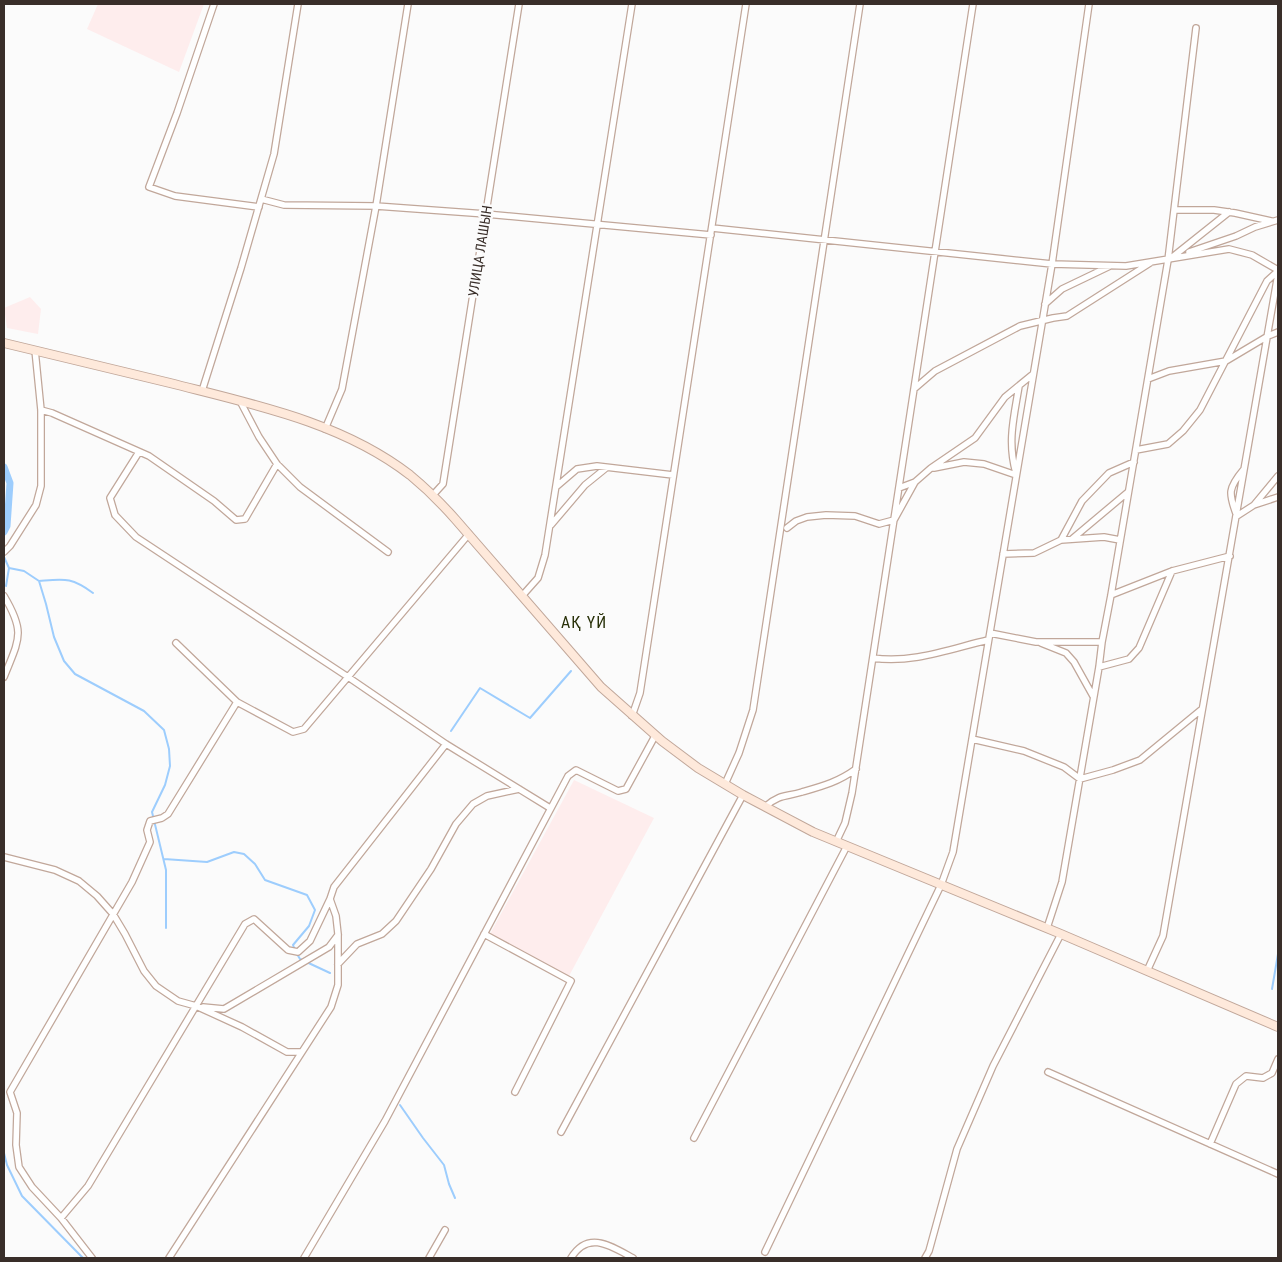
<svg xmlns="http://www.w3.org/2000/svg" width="1282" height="1262" font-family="'Roboto Condensed',sans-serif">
	<rect width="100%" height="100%" fill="#fbfbfb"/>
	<!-- commercial -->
	<path fill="#feeded" d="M98,4H204L179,72L87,29Z
		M30,297L41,309L38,334L7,328L4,308Z
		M574,780L654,818L569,976L490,934Z"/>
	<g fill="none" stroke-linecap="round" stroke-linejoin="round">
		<!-- stream -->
		<path stroke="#9dcdfd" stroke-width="2" d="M4,557L9,568L6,586
			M9,568L24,571L39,581L46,604L54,637L64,661L75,674L144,711L164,730L169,749L170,766L165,785L152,812L166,870V928
			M39,581C65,579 71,577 93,593
			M451,731L480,688L530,718L571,671
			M164,859L207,862L234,852L244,854L255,864L265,880L307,895L315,910L309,926L293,945L295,950
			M297,954L300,959L330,973
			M1272,989L1278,954
			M400,1105L423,1138L444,1165L449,1184L455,1198
			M4,1153L7,1165L22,1196L83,1258"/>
		<!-- canal -->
		<path stroke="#9dcdfd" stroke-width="7" d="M4,467L10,483L7,526L4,532"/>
		<!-- minor casing -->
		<g stroke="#c1a79a" stroke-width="8">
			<path id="minor" d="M214,4L177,113L149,187L175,196L259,207
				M261,199L284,205L376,206L486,214L711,235
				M1174,210H1214L1235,213L1271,221
				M712,228L1052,264L1126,266L1229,249L1252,255L1278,270
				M1189,252L1236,236L1255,227L1278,220
				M1170,259L1229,212
				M1045,304L1062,289L1110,266
				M1148,379L1169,371L1226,361L1268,336L1278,332
				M914,389L935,371L1020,326L1053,318L1067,316L1150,263
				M202,391L241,268L274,154L298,4
				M240,401L259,437L277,464L300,487L388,552
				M41,410L52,413L149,456L214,501L236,520L245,519L277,464
				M325,429L342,389L376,206L408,4
				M1136,450L1168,444L1183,431L1200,410L1267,281L1278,271
				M139,452L110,498L115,515L136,537L348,677L446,744L550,808
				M934,468L964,462L984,464L1016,475
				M1244,469C1228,488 1228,493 1237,516L1254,505L1278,497
				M1016,473C1007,442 1014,417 1019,386
				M556,487L577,469L597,466L673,475
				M899,488L915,482
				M433,495L443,484L519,4
				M1254,505L1278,476
				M551,525L585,485L606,468
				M787,528L796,521L807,517L826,515L855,516L879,524L894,520L915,482L931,468L975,438L1005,397L1033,374
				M1072,539L1128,492
				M1061,540L1104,537L1120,540
				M4,552L10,546L36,505L41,486V410L35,350
				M1003,554L1034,553L1061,540L1082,501L1109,473L1134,462
				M1111,595L1172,571L1230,556
				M4,596C26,633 19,639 4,677
				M522,596L538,578L545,555L632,4
				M990,633L1036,642H1102
				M176,643L237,702L293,732L304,729L469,534
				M1041,643L1066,653L1074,662L1093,696
				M873,658C911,664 950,649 988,640
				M1099,667L1129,659L1139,648L1172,571
				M632,716L640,693L746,4
				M972,739L1024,751L1064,767L1080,779L1113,770L1140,760L1202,709
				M725,784L739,753L753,710L860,4
				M766,806C780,794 786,797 802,792C823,786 838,782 856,769
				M836,842L845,823L852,793L973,4
				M4,857L55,870L79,881L97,896L113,914L125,934L144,971L156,986L178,1001L196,1006L242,1027L287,1052H301
				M1047,928L1062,882L1099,667L1102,642L1111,595L1168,260L1196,28
				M484,934L571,981L515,1092
				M338,964L357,944L382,934L396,921L431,869L456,824L473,804L487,796L519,789
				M1147,971L1163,936L1278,274
				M203,1007L224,1009L329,947L338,935
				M1048,1072L1278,1174
				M561,1132L743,795
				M694,1138L847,846
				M1210,1144L1236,1084L1246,1076L1263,1078L1272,1073L1278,1059
				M61,1218L88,1186L245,924L254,919L288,950L298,952L310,941L330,899
				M765,1252L941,885L953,852L1052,264L1089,4
				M92,1258L61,1218L32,1187L19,1167L16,1145L17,1113L10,1092L132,882L150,842L147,830L150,821L162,818L168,814L237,702
				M169,1258L331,1007L338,985V934L336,916L330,899L334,887L446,744
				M304,1258L385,1121L568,776L576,770L618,791L626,789L655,736
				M429,1258L445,1230
				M571,1258C588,1230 611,1246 633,1258
				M925,1258L929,1251L957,1149L993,1066L1061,934"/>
		</g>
		<!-- secondary casing -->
		<g stroke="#c1a79a" stroke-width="10">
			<path id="secondary" d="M4,343C59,356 115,370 170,383C252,404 342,422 410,475C427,489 442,504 456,520L601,687L662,741L698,768L743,795L813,832L1061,934L1278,1027"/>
		</g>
		<!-- minor -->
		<use href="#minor" stroke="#fff" stroke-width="5.5"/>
		<!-- secondary -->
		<use href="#secondary" stroke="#fee9db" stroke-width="8"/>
	</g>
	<g text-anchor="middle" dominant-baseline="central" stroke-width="5" stroke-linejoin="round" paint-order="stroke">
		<!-- street labels -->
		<g font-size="14" fill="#392e29" stroke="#fbfbfb">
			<text transform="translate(480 251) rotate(-81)">УЛИЦА ЛАШЫН</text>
		</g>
		<!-- quarter labels -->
		<g font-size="16" letter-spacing="1" fill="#293109" stroke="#fbfbfb">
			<text x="584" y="622">АҚ ҮЙ</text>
		</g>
	</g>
	<!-- border -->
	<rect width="1282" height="1262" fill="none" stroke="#392e29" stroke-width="10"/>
</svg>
